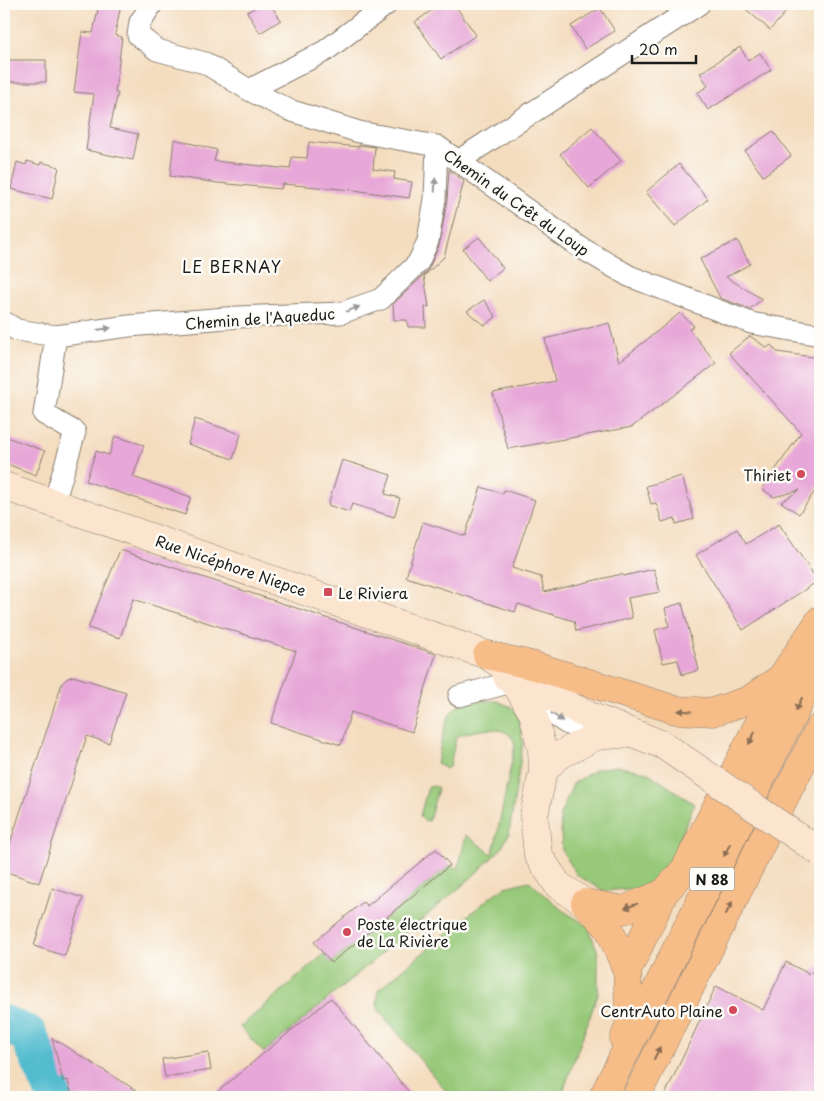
<svg xmlns="http://www.w3.org/2000/svg" width="824" height="1101" viewBox="0 0 824 1101" font-family="'Playpen Sans',sans-serif">
<style>
.green{fill:#97c979;stroke:#5a724a}
.lines{fill:none;stroke-linecap:round;stroke-linejoin:round}
.river{stroke:#53bccf;stroke-width:38}
.building{fill:#e7a7d8}
.street-casing{stroke:#887c6e;stroke-width:23}
.secondary-casing{stroke:#887c6e;stroke-width:29}
.highway-casing{stroke:#887c6e;stroke-width:29}
.street{stroke:#fff;stroke-width:21}
.secondary{stroke:#fce5cf;stroke-width:28}
.highway{stroke:#f7bd88;stroke-width:28}
.secondary-bridge-casing{stroke:#887c6e;stroke-width:29;stroke-linecap:butt}
.secondary-bridge{stroke:#fce5cf;stroke-width:28}
.oneway{fill:#999}
.oneway2{fill:#8a6c52}
.poi-dot{fill:#d1495b;stroke:#fdfcf7;stroke-width:2}
.labels{text-anchor:middle;dominant-baseline:central;stroke-width:5;stroke-linejoin:round;paint-order:stroke}
.shield{fill:#fdfcf7;stroke:#605f5e;stroke-width:1}
.shield-label{font-size:14px;font-weight:bold;fill:#1c1c1c}
.street-label{font-size:15px;fill:#1c1c1c;stroke:#fdfcf7}
.poi-label{font-size:15px;fill:#1c1c1c;stroke:#fdfcf7;text-anchor:end}
.neighbourhood-label{font-size:16px;letter-spacing:1px;fill:#1c1c1c;stroke:#fdfcf7}
</style>
<rect width="100%" height="100%" fill="#fdfcf7"/>
<filter id="ink" filterUnits="userSpaceOnUse"><feTurbulence type="fractalNoise" baseFrequency=".02" numOctaves="2"/><feDisplacementMap in="SourceGraphic" scale="10" xChannelSelector="R" yChannelSelector="G"/><feConvolveMatrix kernelMatrix="1 2 1 2 8 2 1 2 1" color-interpolation-filters="sRGB"/></filter>
<filter id="wash" filterUnits="userSpaceOnUse"><feTurbulence type="fractalNoise" baseFrequency=".0096" numOctaves="4" result="noise"/><feDisplacementMap in="SourceGraphic" scale="20" xChannelSelector="R" yChannelSelector="G"/><feGaussianBlur stdDeviation="1.12" result="paint"/><feColorMatrix in="noise" values="0 0 0 0 0 0 0 0 0 0 0 0 0 0 0 0 0 1.4 0 .05"/><feComposite in="paint" operator="in"/></filter>
<g filter="url(#wash)">
<rect width="100%" height="100%" fill="#f4ddbf"/>
<!-- green -->
<path class="green" d="M497 701 511 707 516 712 520 723 523 743 509 834 501 849 471 878 264 1053 240 1027 324 954 331 963 450 865 458 869 466 835 492 854 496 840 515 745C514 743 514 740 512 738 503 723 469 731 456 737L450 766 446 769 437 763C441 747 444 710 461 704 472 700 486 701 497 701Z
M617 766 647 772 694 804 672 859 653 882 637 888 604 891 577 875 562 850 560 815 573 784 596 769Z
M434 786 438 788 429 821 423 820 420 816 428 787Z
M529 881 562 910 588 926 598 953V994L561 1097H451L377 1008 378 990 493 895 505 887Z"/>
<g class="lines">
<!-- river -->
<path class="river" d="M4 1024 28 1034 56 1097"/>
</g>
<g id="blocks">
<!-- building -->
<path class="building" d="M99 4H121L115 35 122 37 115 93H118L110 128 138 134 133 160 86 150 94 94 74 92 82 32 93 33Z
M261 4H270L281 20 260 33 247 12Z
M441 4H454L476 35 441 59 415 22Z
M740 4H793L770 30Z
M600 8 615 31 585 49 571 26Z
M740 47 748 60 760 53 771 70 708 110 697 93 708 86 700 73Z
M4 60H46V82H4Z
M592 127 621 161 589 188 560 154Z
M773 131 791 156 763 176 745 151Z
M174 139 217 150 214 161 290 169 292 157 307 158 309 142 359 147V145L375 147 373 169 395 172 394 179 412 182 409 198 354 190 282 184 281 189 218 183 170 176Z
M27 161 40 165 41 162 59 167 52 199 11 189 17 162 26 165Z
M679 164 708 199 675 226 646 192Z
M449 170 464 181 444 257 424 276 429 307H425L426 327H408L407 320H394L393 304 427 272 439 246 447 201Z
M479 237 503 268 487 281 463 249Z
M737 240 750 264 726 277 762 299 750 309 720 298 700 259Z
M484 300 496 317 485 325 477 320 467 311Z
M680 313 694 326 689 329 716 363 632 427 508 449 493 393 555 381 545 339 609 323 619 362Z
M750 336 767 348 771 345 777 352 820 358V484L799 514 781 502 800 490 774 497 762 489 801 433 729 353Z
M195 419 241 434 233 459 188 444Z
M4 436 45 451 36 475 4 463Z
M115 436 144 445 133 477 191 497 185 515 86 481 96 451 109 455Z
M342 460 391 475 385 494 400 498 394 517 352 504 349 512 328 505Z
M682 476 694 519 676 524 675 518 662 522 656 503 651 504 646 486Z
M481 487 503 494 504 490 535 500 512 568 541 577 544 592 622 574 623 576 654 569 660 592 628 598 632 618 576 631 574 621 518 604 515 612 406 577 423 522 465 536Z
M779 524 818 581 743 630 696 555 737 529 746 544Z
M120 550 436 654 412 732 351 712 341 745 271 723 296 651 133 599 120 638 88 628Z
M682 603 699 670 682 675 678 660 663 663 655 630 669 626 665 608Z
M73 676 126 692 109 743 87 736 39 883 4 871V862L62 683 68 678Z
M436 849 450 865 331 963 314 942 363 902 367 906Z
M52 888 83 898 65 956 34 946Z
M786 962 809 974 820 966V1097H664L716 986 763 1010Z
M331 998 413 1097H211L264 1053Z
M52 1038 147 1097H72L68 1080 63 1081Z
M208 1052 211 1070 165 1077 162 1059Z"/>
</g>
</g>
<g filter="url(#ink)">
<use href="#blocks" fill-opacity="0" stroke="#887c6e" stroke-width="1"/>
<g class="lines">
<!-- street casing -->
<g class="street-casing">
<path id="street" d="M152 4 140 22 138 35 157 50 205 63 249 90 289 110 359 132 437 146 578 246 629 276 751 323 820 335
M249 90 325 51 387 4
M458 161 699 4
M4 322 17 330 56 336 129 326 238 317 341 313 381 299 418 263 428 241 435 199 437 146
M54 503 75 432 44 414 56 336
M523 694 566 723 596 736
M459 696 512 682"/>
</g>
<!-- secondary casing -->
<g class="secondary-casing">
<path id="secondary" d="M4 486 487 655 532 686 587 715 663 745
M507 676 517 686 533 713 542 749 543 772 534 816 538 855 558 885 585 903
M543 772 556 757 596 736 630 733"/>
</g>
<!-- highway casing -->
<g class="highway-casing">
<path id="highway" d="M487 655 535 666 676 710 713 712 749 700 781 678 820 620
M585 903 624 910 664 893 685 869 781 680
M585 903 609 928 627 971 630 1022 624 1040
M627 971 664 893
M603 1097 820 660
M636 1097 746 874 820 727"/>
</g>
<!-- street -->
<use href="#street" class="street"/>
<!-- secondary -->
<use href="#secondary" class="secondary"/>
<!-- highway -->
<use href="#highway" class="highway"/>
<!-- secondary-bridge casing -->
<g class="secondary-bridge-casing">
<path id="secondary-bridge" d="M663 745 820 852"/>
</g>
<!-- secondary-bridge -->
<use href="#secondary-bridge" class="secondary-bridge"/>
</g>
<!-- one-way arrows -->
<defs><path id="oneway-solid" d="M-6-.8H1V-3.2L6.5 0L1 3.2V.8H-6Z" transform="scale(1.25)"/></defs>
<g class="oneway">
<use href="#oneway-solid" transform="translate(435 185) rotate(-88)"/>
<use href="#oneway-solid" transform="translate(353 309) rotate(-20)"/>
<use href="#oneway-solid" transform="translate(104 329) rotate(-8)"/>
<use href="#oneway-solid" transform="translate(557 717) rotate(35)"/>
</g>
<g class="oneway2">
<use href="#oneway-solid" transform="translate(799 704) rotate(116)"/>
<use href="#oneway-solid" transform="translate(685 711) rotate(-177)"/>
<use href="#oneway-solid" transform="translate(752 738) rotate(117)"/>
<use href="#oneway-solid" transform="translate(727 850) rotate(116)"/>
<use href="#oneway-solid" transform="translate(631 906) rotate(159)"/>
<use href="#oneway-solid" transform="translate(729 908) rotate(-64)"/>
<use href="#oneway-solid" transform="translate(657 1053) rotate(-64)"/>
</g>
</g>
<!-- markers -->
<g class="poi-dot">
<circle cx="801" cy="474" r="5"/>
<rect x="323" y="587" width="10" height="10" rx="2.5"/>
<circle cx="347" cy="932" r="5"/>
<circle cx="733" cy="1010" r="5"/>
</g>
<g class="labels">
<!-- shield labels -->
<rect class="shield" x="689.5" y="867.5" width="45" height="23" rx="4"/>
<g class="shield-label">
<text x="712" y="879">N 88</text>
</g>
<!-- street labels -->
<g class="street-label">
<text transform="translate(517 202) rotate(35)">Chemin du Crêt du Loup</text>
<text transform="translate(260 318) rotate(-4)">Chemin de l'Aqueduc</text>
<text transform="translate(231 565) rotate(19)">Rue Nicéphore Niepce</text>
</g>
<!-- poi labels -->
<g class="poi-label">
<text x="791" y="474">Thiriet</text>
<text x="338" y="592" text-anchor="start">Le Riviera</text>
<text x="357" y="923" text-anchor="start">Poste électrique<tspan x="357" dy="17">de La Rivière</tspan></text>
<text x="723" y="1010">CentrAuto Plaine</text>
</g>
<!-- neighbourhood labels -->
<g class="neighbourhood-label">
<text x="232" y="266">LE BERNAY</text>
</g>
</g>
<!-- margin -->
<rect width="824" height="1101" fill="none" stroke="#fdfcf7" stroke-width="20"/>
<!-- scale -->
<path d="M632 55v8h64v-8" fill="none" stroke="#1c1c1c" stroke-width="2.5"/>
<text x="639" y="55" font-size="15" fill="#1c1c1c" stroke="#fdfcf7" stroke-width="4" paint-order="stroke">20 m</text>
</svg>
